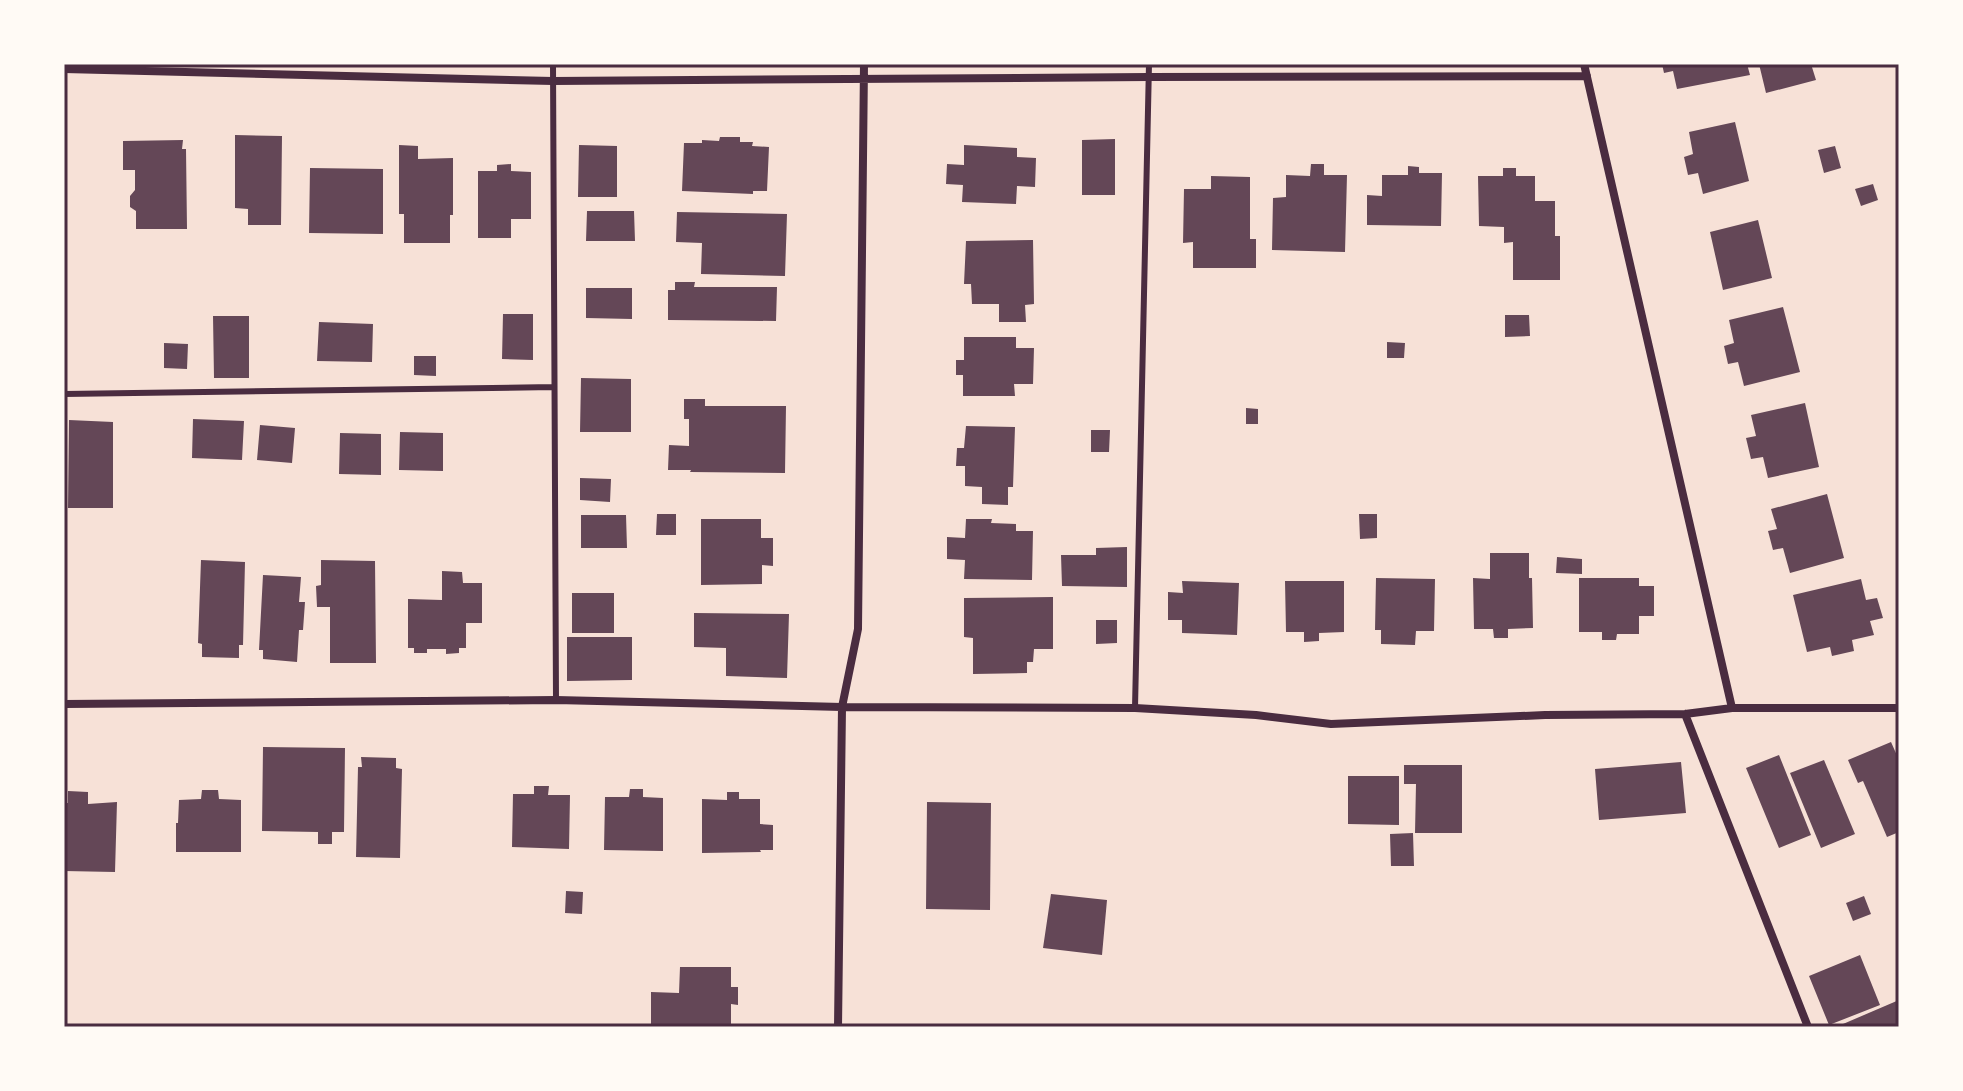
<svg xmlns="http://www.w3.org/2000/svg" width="1963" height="1091" viewBox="0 0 1963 1091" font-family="'Sofia Sans Condensed',sans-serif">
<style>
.building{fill:#644757}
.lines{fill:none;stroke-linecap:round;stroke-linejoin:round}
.service{stroke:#4a2c40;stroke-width:6}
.minor{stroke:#4a2c40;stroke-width:8}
.neatline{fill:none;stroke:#4a2c40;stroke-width:3}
</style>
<rect width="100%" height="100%" fill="#f7e1d7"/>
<!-- building -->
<path class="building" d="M1662 64H1747L1750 75 1677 89 1673 71 1664 73Z
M1759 64H1811L1816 80 1766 93Z
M1735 122 1749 181 1703 194 1698 173 1688 175 1684 157 1693 154 1689 132Z
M235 135 282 136 281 225H248V209L235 208Z
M720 137H740V142H753L752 146 769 147 767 191H753V194L682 191 684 143H702V140L719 141Z
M1115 139V195H1082V140Z
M183 140 182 149H186L187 229H136V211L130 207V196L135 190V170H123V141Z
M399 145 418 146V159L453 158V215H450V243H404V214H399Z
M579 145 617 146V197H578Z
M964 145 1017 148V157L1036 158 1035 187 1017 186 1016 204 962 202 963 185 946 184 947 164 964 165Z
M1835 146 1841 168 1824 173 1818 150Z
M511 164V171L531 172V219H511V238H478V171H497V165Z
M1311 164H1324V175H1347L1345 252 1272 250 1273 198 1286 197V175L1310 176Z
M1408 166 1419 167V173H1442L1441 226 1367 225V195L1382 196V175H1408Z
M310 168 383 169V234L309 233Z
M1503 168H1516V176H1535V201H1555V236H1560V280H1513V242L1504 243V227L1479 226 1478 176H1503Z
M1211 176 1250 177V239H1256V268H1193V242L1183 243 1184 189H1211Z
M1873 184 1878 200 1861 206 1855 189Z
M587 211H634L635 241H586Z
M677 212 787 214 785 276 701 274 702 243 676 242Z
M1758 220 1772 278 1723 290 1710 232Z
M1033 240 1034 304 1025 305 1026 322H999V304H972L971 284H964L966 241Z
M675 282H695L694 287H777L776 321 668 320V290H675Z
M586 288H632V319L586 318Z
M1783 307 1800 372 1744 386 1738 362 1728 364 1724 346 1734 343 1729 320Z
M503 314H533V360L502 359Z
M1505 315H1529L1530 336 1505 337Z
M213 316H249V378H214Z
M319 322 373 324 372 362 317 361Z
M964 337H1016V348H1034L1033 384H1014L1015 396H963V375H956V360H964Z
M1387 342 1405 343 1404 358H1387Z
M164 343 188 344 187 369 164 368Z
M414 356H436V376L414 375Z
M581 378 631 379V432H580Z
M684 399H705V406H786L785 473 690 472 691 470H668L669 445 689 446V419H684Z
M1805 403 1819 467 1768 478 1763 457 1751 459 1746 438 1756 436 1751 415Z
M1246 408 1258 409V424H1246Z
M193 419 244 421 242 460 192 458Z
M69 420 113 422V508H68Z
M260 425 295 428 292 463 257 460Z
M966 426 1015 427 1013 487H1008V505L982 504V487L965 486V466H956L957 448H964Z
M1091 430H1110L1109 452H1091Z
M400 432 443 433V471L399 470Z
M340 433 381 434V475L339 474Z
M580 478 611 479 610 502 580 500Z
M1827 494 1844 558 1790 573 1783 548 1773 550 1768 531 1777 529 1771 509Z
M657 514H676V535H656Z
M1359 514H1377V538L1360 539Z
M581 515H626L627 548H581Z
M701 519H761V538H773V566L762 565V584L701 585Z
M966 519H992L991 523 1016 524V531H1033L1032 580 964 579 965 560 947 559V537L965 538Z
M1127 547V587L1062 586 1061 555H1096V548Z
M1490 553H1529V578H1532L1533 628 1508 629V638H1494L1493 629H1474L1473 578 1490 579Z
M1557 557 1582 559V574L1556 573Z
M201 560 245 562 243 645H239V658L202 657V644L198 643Z
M321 560 375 561 376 663H330V607H317L316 586 321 585Z
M442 571 462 572 463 583H482V623H466V648H459V653L446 654V649H427V653H414V648H408V599L442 600Z
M263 575 301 577 299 602H305L303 630H299L297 662 263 659V650H259Z
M1376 578 1435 579 1434 631H1416L1415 645 1381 644V630H1375Z
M1579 578H1639V586H1654V616H1639V634H1617L1616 640H1602V632H1579Z
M1861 579 1866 600 1877 598 1883 618 1870 621 1874 635 1852 640 1854 651 1832 656 1830 647 1807 652 1793 595Z
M1182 581 1239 583 1237 635 1182 633V620H1168V592L1183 593Z
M1285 581H1344V632L1319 633V641L1304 642V632H1286Z
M572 593H614V633H572Z
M1053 597V649H1034L1033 662H1027V673L973 674V638L964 637V598Z
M694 613 789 614 787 678 726 676V648L694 647Z
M1096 620H1117V643L1096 644Z
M567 637H632V680L567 681Z
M1891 742 1899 760V832L1887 837 1863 781 1858 783 1848 760Z
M263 747 345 748 344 832H332V844H318V832L262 831Z
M1779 755 1811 835 1779 848 1746 768Z
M361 757 396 758V768L402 769 400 858 356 857 358 767H362Z
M1824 760 1855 834 1821 848 1790 773Z
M1681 762 1686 813 1599 820 1595 769Z
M1404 765H1462V833H1415L1416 784H1404Z
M1348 776H1399V825L1348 824Z
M534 786H549L548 795H570L569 849 512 847 513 794H534Z
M630 789H643V797L663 798V851L604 850 605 797H629Z
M202 790H218L219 799 241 800V852H176V823H178L179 800 201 799Z
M68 791 88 792V804L117 802 115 872 64 871V803H68Z
M727 792H739V799H760V824L773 825V850H760L761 852 702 853V799L727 800Z
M927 802 991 803 990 910 926 909Z
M1413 833 1414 866H1391L1390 834Z
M566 891 583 892 582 914 565 913Z
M1051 894 1107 900 1102 955 1043 948Z
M1864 896 1871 914 1853 921 1846 903Z
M1860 955 1880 1005 1829 1025 1809 976Z
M680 967H731V987H738V1005L731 1004V1026L651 1027V992L679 993Z
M1899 1000V1027H1836Z"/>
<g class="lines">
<!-- service -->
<path class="service" d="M553 64 556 700
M64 394 554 387
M1135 708 1149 64"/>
<!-- minor -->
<path class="minor" d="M1584 64 1732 708
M64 69 553 81 1149 77 1587 76
M64 704 556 700 842 707 1135 708 1256 715 1331 724 1545 715 1685 714 1732 708H1899
M1685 714 1808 1027
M838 1027 842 707 858 629 864 64"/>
</g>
<!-- border -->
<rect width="1963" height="1091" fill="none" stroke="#fffaf5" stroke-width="132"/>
<rect x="66" y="66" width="1831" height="959" class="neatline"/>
</svg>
